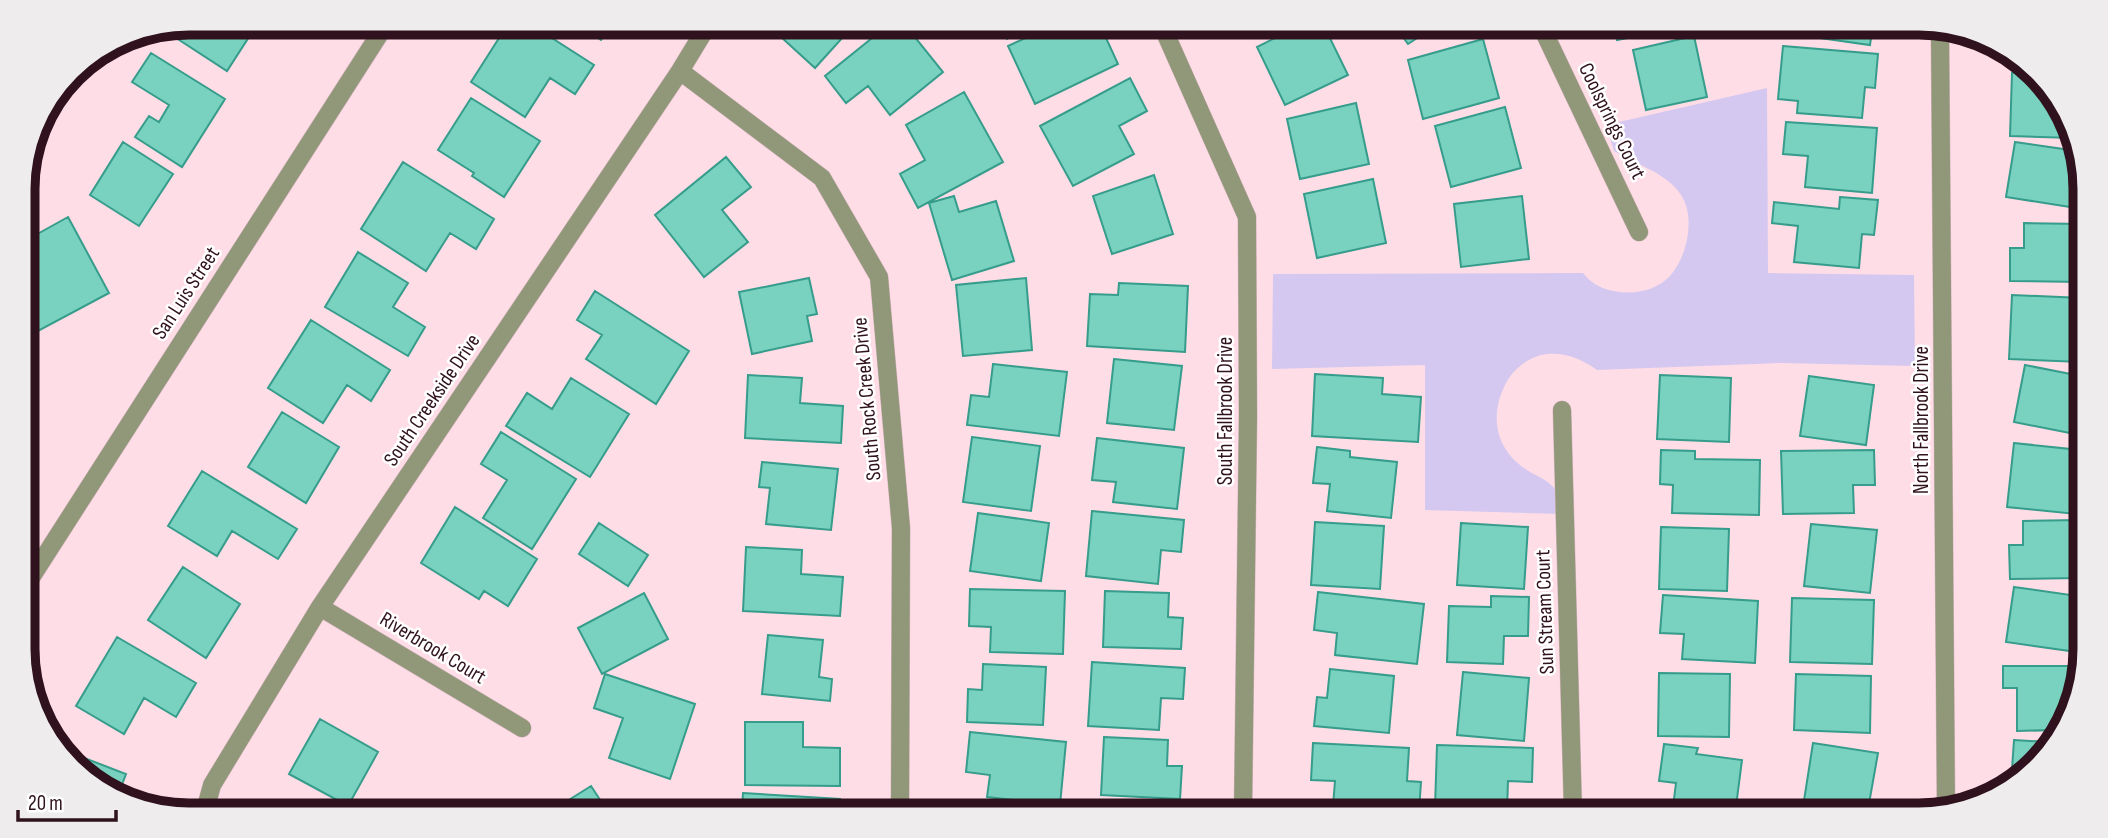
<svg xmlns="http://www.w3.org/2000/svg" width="2108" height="838" viewBox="0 0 2108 838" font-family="'Sofia Sans Condensed',sans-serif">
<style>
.green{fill:#d4c8f0}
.building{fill:#79d1bf;stroke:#369c8b;stroke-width:2}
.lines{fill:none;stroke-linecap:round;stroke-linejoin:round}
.minor-casing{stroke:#dab8c2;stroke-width:19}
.minor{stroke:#91987a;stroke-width:18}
.labels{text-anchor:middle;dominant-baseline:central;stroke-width:5;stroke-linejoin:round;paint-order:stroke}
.street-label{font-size:21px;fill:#2f121d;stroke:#fff}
.rim{fill:none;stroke:#2f121d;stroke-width:9}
</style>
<rect width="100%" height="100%" fill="#ffdde6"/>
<!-- green -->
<path class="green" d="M1767 88 1768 273 1914 275 1915 366 1781 363 1597 370C1582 359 1565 352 1547 354 1529 356 1512 370 1505 385 1489 417 1496 450 1527 470 1536 476 1547 479 1554 488 1559 494 1560 505 1562 514L1425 510V365L1272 369 1273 274 1583 273C1601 298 1649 299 1670 276 1687 257 1696 217 1681 195 1666 172 1636 165 1614 151L1606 125Z"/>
<!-- building -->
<path class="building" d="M189 23H258L227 71 170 34 175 25Z
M508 24H530L594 65 575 94 550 78 525 117 471 82Z
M577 25H611L601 40Z
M769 26H853L815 68Z
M887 26H906L943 72 890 115 868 86 846 103 825 76Z
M999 27H1026L1007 39Z
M1049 27H1101L1118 64 1035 104 1008 46Z
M1295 28H1325L1348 75 1285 105 1257 47Z
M1397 29H1431L1408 44Z
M1615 30H1668L1617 40Z
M1805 31H1872L1870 45 1805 36Z
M1694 36 1707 97 1646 110 1633 50Z
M1483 39 1499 98 1423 119 1408 60Z
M1783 46 1878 54 1875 88 1865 87 1862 118 1797 113 1798 101 1778 99Z
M151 53 225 99 182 167 135 137 149 116 159 122 169 105 132 82Z
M2012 73H2031L2051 87 2072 138 2010 136Z
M1130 78 1147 111 1119 126 1134 154 1073 186 1040 126Z
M964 92 1003 162 918 208 900 174 925 160 906 125Z
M471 98 540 141 504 197 472 176 474 173 438 150Z
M1356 103 1369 164 1300 179 1287 119Z
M1505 107 1521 168 1451 187 1435 126Z
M1786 122 1877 128 1872 193 1805 187 1808 156 1783 154Z
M123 142 173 174 139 226 90 195Z
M2015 142 2077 151 2084 167 2083 209 2006 197Z
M726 157 751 187 722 210 748 242 704 277 655 215Z
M403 162 494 219 476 249 450 233 426 271 361 229Z
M1154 175 1173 234 1112 254 1093 196Z
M1373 179 1386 243 1317 258 1304 194Z
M954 196 959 212 996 201 1014 261 952 280 929 203Z
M1522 196 1529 259 1461 267 1454 204Z
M1840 197 1878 200 1874 235 1862 234 1859 268 1794 262 1798 226 1772 223 1774 202 1839 209Z
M68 217 109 293 38 331 24 306 23 242Z
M2024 223 2083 224 2082 282 2010 281V248H2024Z
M358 252 408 283 393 307 425 327 408 356 325 307Z
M809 278 817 314 807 316 812 341 752 354 739 292Z
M1026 278 1032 350 963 356 956 285Z
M1119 283 1188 286 1185 352 1087 346 1090 294 1118 295Z
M595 291 689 351 656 404 586 359 602 335 577 320Z
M2012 295 2082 298 2081 362 2009 359Z
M311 320 390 370 371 401 347 385 323 423 268 388Z
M1114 359 1182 366 1174 430 1107 423Z
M993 364 1067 372 1059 436 967 425 971 395 989 397Z
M2025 365 2081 376 2080 435 2014 422Z
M1315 374 1383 378 1382 394 1421 397 1418 442 1312 436Z
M748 375 802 378 800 403 843 406 841 443 745 438Z
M1660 375 1731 378 1729 442 1657 439Z
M1809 376 1874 385 1866 445 1800 436Z
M571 378 629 414 590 477 506 426 527 393 552 409Z
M282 412 339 447 306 503 248 467Z
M501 432 576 479 532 549 483 518 507 480 481 464Z
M972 437 1040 446 1031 511 963 502Z
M1097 438 1184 448 1177 509 1113 502 1116 482 1092 480Z
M2014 443 2080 450 2076 514 2007 507Z
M1317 447 1350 451V457L1397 462 1391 518 1327 511 1330 484 1313 483Z
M1661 450 1695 451V459L1760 460 1759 515 1672 513 1673 485 1660 484Z
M1874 450 1875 485H1853L1854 513 1783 514 1781 451Z
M762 462 838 469 831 530 766 524 770 488 759 487Z
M202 471 297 529 278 559 232 531 217 556 168 526Z
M455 507 537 559 508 606 484 591 479 599 421 563Z
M1092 511 1184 520 1181 552 1161 550 1158 584 1086 576Z
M978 513 1049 523 1041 581 970 571Z
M2079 520 2078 578 2010 579 2009 545H2023V521Z
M1315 522 1384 526 1380 589 1311 585Z
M599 523 648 555 628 586 579 554Z
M1461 523 1528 527 1524 589 1457 585Z
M1811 524 1877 530 1870 593 1804 586Z
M1661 527 1729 529 1727 591 1659 589Z
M746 547 802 550 801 574 843 577 840 616 743 611Z
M183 567 240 604 206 658 148 620Z
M2014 587 2078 596 2077 652 2006 642Z
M970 589 1065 591 1063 654 990 652 991 627 969 626Z
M1105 591 1169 593 1168 617 1183 618 1181 649 1103 647Z
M1318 592 1424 604 1417 664 1335 655 1337 633 1314 630Z
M644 593 668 639 602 674 578 628Z
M1663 595 1758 601 1755 663 1682 659 1684 634 1660 633Z
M1491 596 1529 597 1528 636H1504L1503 664 1447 662 1449 606 1491 607Z
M1792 598 1874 600 1872 664 1790 662Z
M768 635 823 640 819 677 832 679 830 701 762 694Z
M117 637 196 683 176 717 144 698 124 734 76 706Z
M1092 662 1185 668 1183 699 1161 698 1159 730 1088 726Z
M983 664 1046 667 1043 725 967 722 968 689 982 690Z
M2003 666H2077L2076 703 2057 730 2017 731V688H2003Z
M1330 669 1394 676 1389 733 1314 726 1317 697 1327 698Z
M1463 672 1529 678 1524 741 1457 735Z
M1659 673 1730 674 1729 737 1658 736Z
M605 674 695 704 670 779 609 758 623 718 594 708Z
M1796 674 1871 676 1870 733 1794 730Z
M320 719 378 752 348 806 289 774Z
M745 722H803V747L840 748V786L745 785Z
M970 732 1066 742 1060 805 987 797 990 775 966 772Z
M1104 737 1168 740 1167 766H1182L1180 799 1101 795Z
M2014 740 2049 742 2020 781 2011 784Z
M1313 743 1409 748 1407 781 1421 782 1419 811 1333 806 1335 781 1311 780Z
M1813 743 1878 753 1867 815 1803 807Z
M1664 744 1698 748 1696 754 1742 760 1735 814 1673 807 1676 783 1659 781Z
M1437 745 1533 748 1532 782 1508 781 1507 810 1435 808Z
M66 751 126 774 118 795 64 758Z
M591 786 606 809 556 808Z
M743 793 840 799 839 810 742 809Z"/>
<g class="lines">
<!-- minor casing -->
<g class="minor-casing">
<path id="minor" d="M1163 28 1247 217 1248 416 1243 812
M1543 30 1639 232
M1940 32 1946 809
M680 71 822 178 879 277 901 528 900 810
M1562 410 1573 813
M25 587 386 24
M320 607 522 728
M206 807 212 785 320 607 680 71 708 25"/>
</g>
<!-- minor -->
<use href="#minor" class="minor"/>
</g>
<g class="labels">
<!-- street labels -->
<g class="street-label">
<text transform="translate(1612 121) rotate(64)">Coolsprings Court</text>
<text transform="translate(186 293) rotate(-57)">San Luis Street</text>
<text transform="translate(867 399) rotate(-95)">South Rock Creek Drive</text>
<text transform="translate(432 400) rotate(-56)">South Creekside Drive</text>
<text transform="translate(1225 411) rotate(-90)">South Fallbrook Drive</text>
<text transform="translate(1921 420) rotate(-90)">North Fallbrook Drive</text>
<text transform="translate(1545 612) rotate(-92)">Sun Stream Court</text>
<text transform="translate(433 648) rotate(31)">Riverbrook Court</text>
</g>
</g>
<!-- crop -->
<path d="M0 0H2108V838H0ZM189 35H1919A154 154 0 0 1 2073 189V649A154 154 0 0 1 1919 803H189A154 154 0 0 1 35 649V189A154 154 0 0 1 189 35Z" fill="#eeeced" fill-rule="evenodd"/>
<path class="rim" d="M189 35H1919A154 154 0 0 1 2073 189V649A154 154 0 0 1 1919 803H189A154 154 0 0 1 35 649V189A154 154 0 0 1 189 35Z"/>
<!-- scale -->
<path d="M18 810v10h98v-10" fill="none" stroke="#2f121d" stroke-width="3.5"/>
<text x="28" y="810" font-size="21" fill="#2f121d" stroke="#ffffff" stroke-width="5" paint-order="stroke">20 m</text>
</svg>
